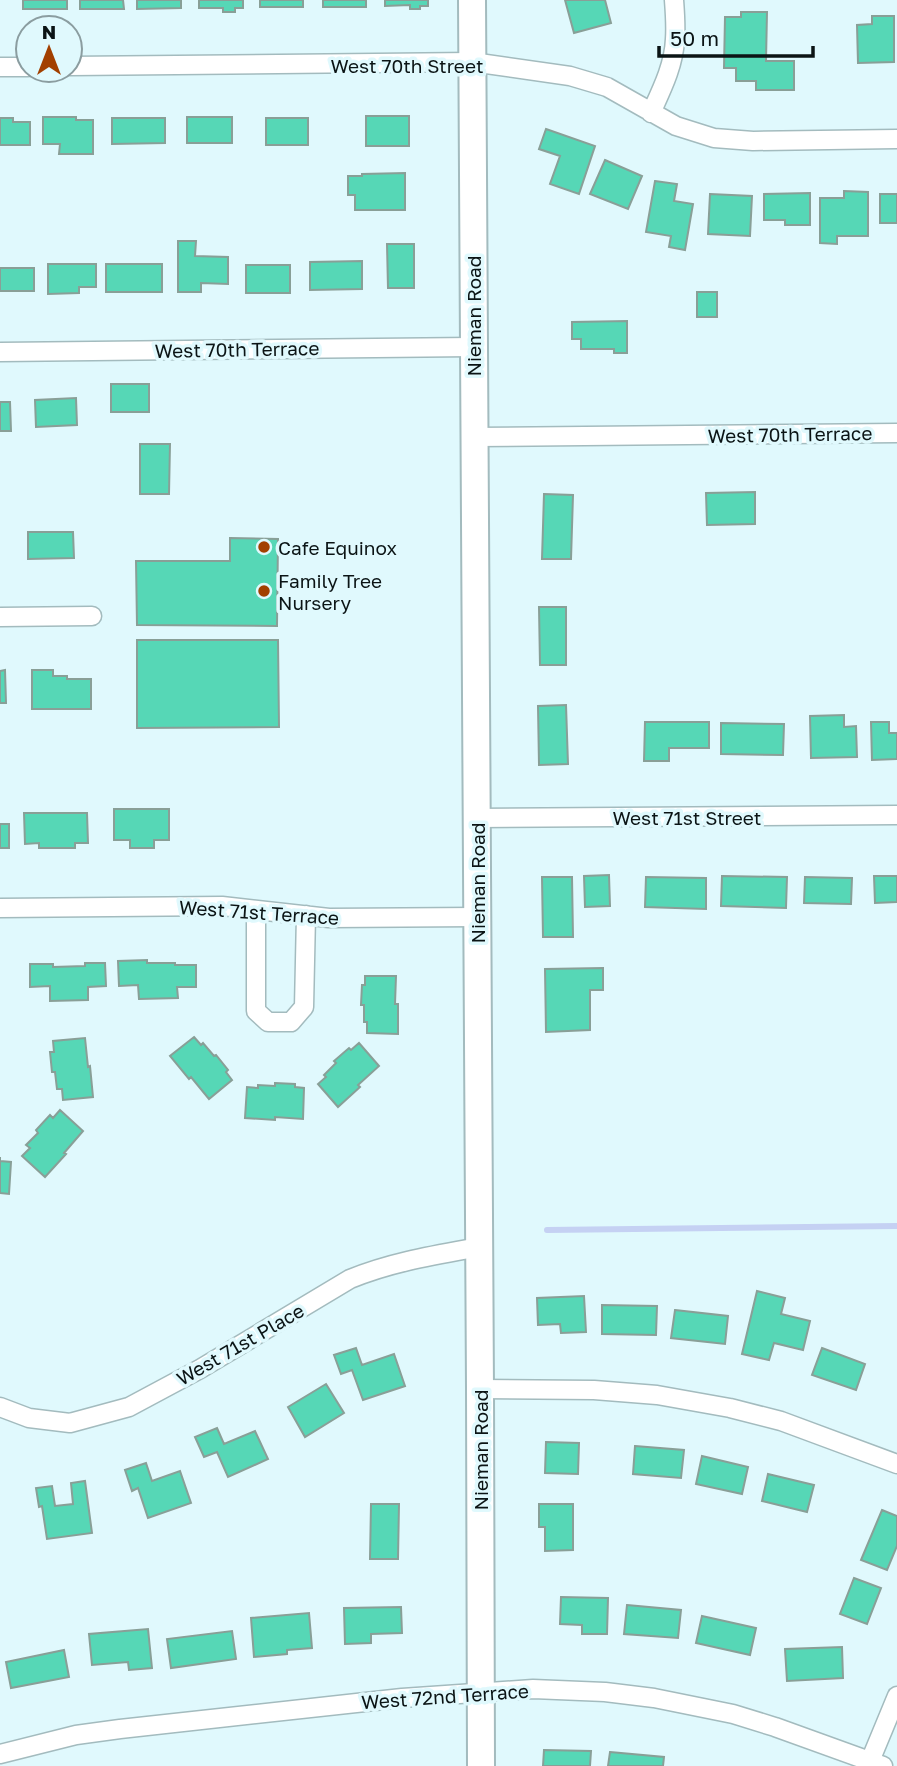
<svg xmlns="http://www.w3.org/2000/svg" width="897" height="1766" viewBox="0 0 897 1766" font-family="'Golos Text',sans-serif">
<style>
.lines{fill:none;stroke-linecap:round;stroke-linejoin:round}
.stream{stroke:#c5d1f3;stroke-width:6}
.building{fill:#56d7b6;stroke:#899f97;stroke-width:2}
.minor-casing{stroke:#a3bbbe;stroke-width:21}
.secondary-casing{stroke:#a3bbbe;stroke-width:30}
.minor{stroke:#fff;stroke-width:18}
.secondary{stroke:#fff;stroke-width:26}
.poi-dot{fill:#a24000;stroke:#e0f9fd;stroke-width:2.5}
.labels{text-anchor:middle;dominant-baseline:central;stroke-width:7;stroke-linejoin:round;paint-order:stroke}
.street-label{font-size:19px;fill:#0b1415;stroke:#e0f9fd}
.poi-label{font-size:19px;fill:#0b1415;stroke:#e0f9fd;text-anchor:start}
</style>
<rect width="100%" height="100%" fill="#e0f9fd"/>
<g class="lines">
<!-- stream -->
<path class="stream" d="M547 1230 897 1226"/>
</g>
<!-- building -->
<path class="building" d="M23 0H67V9H23Z
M80 0H123L124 9H80Z
M137 0H181V8L137 9Z
M199 0H243V8H235V12H223V8H199Z
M260 0H303V7H260Z
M323 0H366V7H323Z
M385 0H428V6H420V9H410V5L385 6Z
M565 0H605L611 23 574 33Z
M741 12H767L766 61H794V90H756V81H736V68H724L725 17H741Z
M872 16H894V62L858 63 857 25 872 24Z
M366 116H409V146H366Z
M43 117H76V120H93V154H59L60 144H43Z
M187 117H232V143H187Z
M0 118H13V122H30V145H0Z
M112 118H165V143L112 144Z
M266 118H308V145H266Z
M546 129 595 146 579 194 550 184 560 156 539 149Z
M605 160 642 176 628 209 590 194Z
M405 173V210H355V195H348V176H362V174Z
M655 181 677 184 674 201 693 204 685 250 669 247 671 236 646 232Z
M844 191 868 192V236H837V244L820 243V198H844Z
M810 193V225H785V220H764V194Z
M710 194 752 196 750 236 708 234Z
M880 194H897V223H880Z
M178 241H196L195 256 228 257V284L201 283V292H178Z
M387 244H414V288H388Z
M362 261V289L310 290V262Z
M48 264H96V287H79V293L48 294Z
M106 264H162V292H106Z
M246 265H290V293H246Z
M0 268H34V291H0Z
M697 292H717V317H697Z
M627 321V353H614V349H581V339H572V322Z
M111 384H149V412H111Z
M76 398 77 425 36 427 35 400Z
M0 402H10L11 431H0Z
M140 444H170L169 494H140Z
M755 492V524L707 525 706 493Z
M544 494 573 495 571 559H542Z
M28 532H73L74 558 28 559Z
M230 538 278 539 277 626 137 625 136 561H230Z
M539 607H566V665H540Z
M137 640H278L279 727 137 728Z
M5 670 6 703H0V671Z
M32 670H53V676H67V679H91V709H32Z
M566 705 568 764 539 765 538 706Z
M844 715V727L856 726 857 757 811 758 810 716Z
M645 722H709V748H669V761H644Z
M871 722H889V733H897V759L872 760Z
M721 723 784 724 783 755 721 754Z
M114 809H169V840H154V848H130V840H114Z
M24 813H87L88 843H75V848H39V843L25 844Z
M0 824H9V848H0Z
M609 875 610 906 585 907 584 876Z
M722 876 787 877 786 908 721 906Z
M874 876H897V902L875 903Z
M542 877H572L573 937H543Z
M646 877 706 878V909L645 907Z
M805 877 852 878 851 904 804 903Z
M147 960V963H175V965H196V987H177L178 998 139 999 138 985 119 986 118 961Z
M85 963H105L106 986 88 987V1000L50 1001V986L30 987V964H53V967L85 966Z
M603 968V990H590V1030L546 1032 545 969Z
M365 976H396L395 1004H398V1034L367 1033V1022H364V1005H361L362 985H365Z
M194 1037 201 1045 203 1043 214 1056 216 1055 228 1070 226 1072 232 1080 209 1099 191 1077 189 1079 170 1056Z
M85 1038 88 1067 90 1066 93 1097 63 1100 62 1089H57L55 1072H52L50 1052H54L53 1041Z
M359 1043 379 1066 358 1085 360 1087 338 1107 318 1084 326 1077 324 1075 336 1063 334 1061 349 1048 351 1050Z
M275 1083 295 1084V1087L304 1088 303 1119 275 1117V1120L245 1118 247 1087 258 1088V1085L275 1086Z
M60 1110 83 1131 64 1153 66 1154 45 1177 22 1156 30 1148 26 1145 38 1133 36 1130 50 1115 53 1118Z
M0 1157V1161L11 1162 9 1194 0 1193Z
M757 1291 785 1298 781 1314 810 1321 803 1350 774 1343 769 1360 742 1354Z
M584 1296 586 1332 561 1333 560 1324 538 1325 537 1298Z
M602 1305 657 1306 656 1335 602 1334Z
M675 1310 728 1316 725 1344 671 1338Z
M356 1348 362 1365 394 1354 405 1386 363 1400 352 1370 341 1374 334 1355Z
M822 1348 865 1364 856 1390 812 1375Z
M326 1384 344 1413 305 1437 288 1407Z
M217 1428 224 1444 255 1431 268 1459 228 1477 217 1452 204 1457 195 1437Z
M546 1442 579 1443 578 1474 545 1473Z
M635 1446 684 1450 681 1478 633 1474Z
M702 1456 748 1467 742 1494 696 1484Z
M146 1463 152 1481 180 1471 191 1503 148 1518 138 1488 132 1491 125 1470Z
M768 1474 814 1485 807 1512 762 1501Z
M85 1481 92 1533 47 1539 42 1506 39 1507 36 1488 52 1486 55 1506 73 1504 71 1483Z
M371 1504H399L398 1559H370Z
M539 1504H573V1550L545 1551V1527H539Z
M882 1510 897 1516V1546L887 1570 861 1560Z
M854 1578 881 1588 867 1624 840 1614Z
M561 1597 608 1598 607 1634H582V1625L560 1624Z
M627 1605 681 1610 678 1638 624 1634Z
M401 1607 402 1633 371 1634V1643L345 1644 344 1608Z
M309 1613 312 1648 287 1650V1654L254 1657 251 1618Z
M702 1616 756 1628 750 1655 696 1643Z
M148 1629 152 1668 129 1670 128 1662 92 1665 89 1634Z
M232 1631 236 1659 171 1668 167 1639Z
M842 1647 843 1678 787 1681 785 1649Z
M64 1650 69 1677 11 1688 6 1662Z
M544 1750 591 1751 590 1766H543Z
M610 1752 664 1757 663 1766H608Z"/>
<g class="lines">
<!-- minor casing -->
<g class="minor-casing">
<path id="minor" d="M70 66 472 62 570 76 607 87 676 126 714 138 753 141 897 139
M0 67H28
M651 113C662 89 674 65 675 39 676 26 675 13 674 0
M0 352 473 347
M473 437 897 433
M0 617 92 616
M476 818 897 815
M0 908 222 906 329 918 477 917
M256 910V1011L268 1022H291L304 1007 306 915
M480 1389 594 1390 657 1395 730 1408 781 1421 897 1464
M0 1407 29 1418 70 1423 129 1407 200 1369 350 1279C391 1262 435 1255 479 1247
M0 1754 76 1735 120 1729 402 1698 533 1689 605 1692 654 1698 733 1714 775 1727 883 1766
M868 1766 897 1696"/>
</g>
<!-- secondary casing -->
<g class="secondary-casing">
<path id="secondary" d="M472 0 480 1389 481 1766"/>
</g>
<!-- minor -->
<use href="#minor" class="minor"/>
<!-- secondary -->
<use href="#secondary" class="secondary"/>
</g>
<!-- markers -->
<g class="poi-dot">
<circle cx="264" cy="547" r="7"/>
<circle cx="264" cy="591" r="7"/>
</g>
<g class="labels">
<!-- street labels -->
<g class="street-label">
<text x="407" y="65">West 70th Street</text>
<text transform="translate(473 316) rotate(-90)">Nieman Road</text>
<text transform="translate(237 349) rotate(-1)">West 70th Terrace</text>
<text transform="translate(790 434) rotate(-1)">West 70th Terrace</text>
<text x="687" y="817">West 71st Street</text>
<text transform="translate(477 883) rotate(-90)">Nieman Road</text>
<text transform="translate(259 912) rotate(4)">West 71st Terrace</text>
<text transform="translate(240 1344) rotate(-30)">West 71st Place</text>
<text transform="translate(480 1450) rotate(-90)">Nieman Road</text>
<text transform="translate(445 1696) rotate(-4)">West 72nd Terrace</text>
</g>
<!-- poi labels -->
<g class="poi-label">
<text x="278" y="547">Cafe Equinox</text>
<text x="278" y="580">Family Tree<tspan x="278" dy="22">Nursery</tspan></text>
</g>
</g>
<!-- north arrow -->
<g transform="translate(49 49)"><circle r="33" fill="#e0f9fd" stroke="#8b9da0" stroke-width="2"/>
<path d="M0-5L12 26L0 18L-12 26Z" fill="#a24000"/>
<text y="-10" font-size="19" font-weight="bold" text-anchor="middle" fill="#0b1415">N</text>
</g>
<!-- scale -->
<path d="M659 46v10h154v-10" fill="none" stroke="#0b1415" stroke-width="3.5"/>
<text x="670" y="46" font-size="21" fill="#0b1415" stroke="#e0f9fd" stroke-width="5" paint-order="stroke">50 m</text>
</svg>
